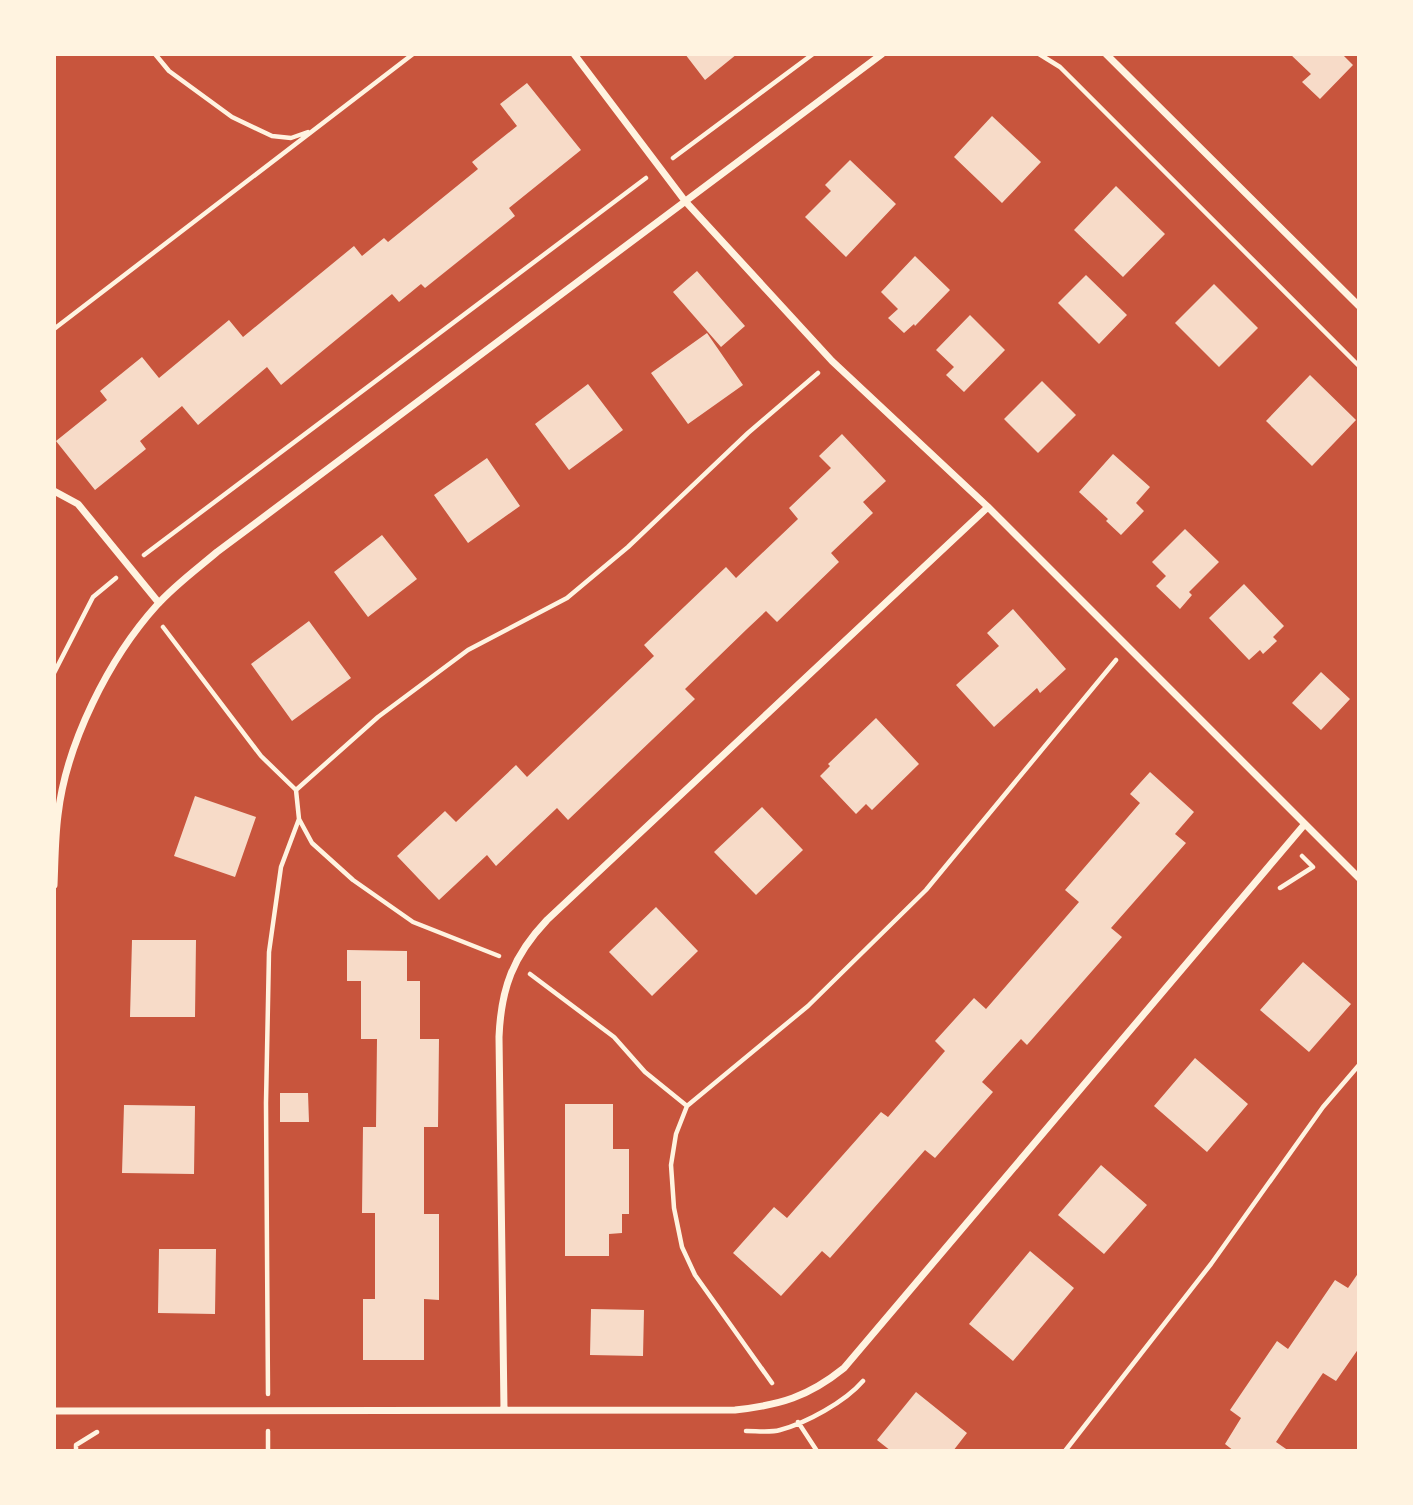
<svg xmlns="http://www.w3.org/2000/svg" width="1413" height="1505" viewBox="0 0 1413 1505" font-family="'Source Sans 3',sans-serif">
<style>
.building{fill:#f7dbc8}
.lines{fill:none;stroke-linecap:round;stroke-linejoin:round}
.path{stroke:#fff3e0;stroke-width:4.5}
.minor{stroke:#fff3e0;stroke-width:7}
</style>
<rect width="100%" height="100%" fill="#c8553d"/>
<!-- building -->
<path class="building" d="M685 54H737L705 80Z
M1290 54H1344L1343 55 1353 65 1320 99 1302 82 1311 74Z
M527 83 581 150 509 208 515 216 425 288 421 284 399 302 392 294 281 385 267 367 198 425 182 406 140 441 146 449 95 490 56 441 107 400 100 391 142 357 159 378 229 320 243 337 354 246 362 256 384 238 388 242 478 169 472 162 517 126 500 104Z
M992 116 1041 162 1002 203 954 157Z
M850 160 896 204 846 257 805 217 831 191 825 185Z
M1116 186 1165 234 1123 277 1074 230Z
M915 256 950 290 915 326 914 324 904 333 888 318 898 309 881 292Z
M697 271 745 326 721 347 673 292Z
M1086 275 1127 315 1099 344 1058 303Z
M1214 284 1258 328 1219 367 1175 323Z
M970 315 1005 350 964 392 946 375 954 367 936 350Z
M707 333 743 385 688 424 651 373Z
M1310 375 1356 420 1312 466 1266 421Z
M1042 381 1076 415 1038 453 1004 419Z
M588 384 623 430 569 470 535 424Z
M842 434 886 481 863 502 873 513 831 553 839 562 777 622 766 611 747 629 685 689 695 699 568 820 557 808 496 866 487 855 439 900 397 856 445 811 456 822 516 765 527 777 654 656 644 645 726 567 736 578 798 519 789 508 831 468 819 456Z
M1113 454 1150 487 1136 503 1144 511 1121 535 1106 521 1108 519 1079 492Z
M487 458 520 506 468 543 434 495Z
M1185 529 1219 562 1189 592 1192 595 1180 609 1156 586 1166 576 1152 562Z
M382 535 417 579 368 617 334 572Z
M1244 584 1284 626 1273 637 1277 641 1263 654 1260 650 1249 660 1209 618Z
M1013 609 1066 669 1040 693 1037 688 994 727 956 685 999 646 987 633Z
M309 621 351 678 292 721 251 664Z
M1321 672 1350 699 1321 730 1292 703Z
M876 718 919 764 872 810 866 804 856 814 820 776 830 766 828 764Z
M1150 772 1194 812 1175 834 1186 843 1111 928 1122 937 1027 1045 1021 1039 982 1082 993 1092 935 1158 925 1150 830 1258 822 1251 781 1296 733 1253 774 1207 787 1218 881 1112 888 1117 945 1051 935 1041 974 998 986 1009 1079 902 1065 890 1140 803 1130 794Z
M195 796 256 817 235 877 174 856Z
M762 807 803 850 756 895 714 852Z
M656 907 698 951 652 996 609 952Z
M132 940H196L195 1017H130Z
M347 950 407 951V981H420V1039H439L438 1127H424V1214H439V1300L424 1299V1360H363V1299H375V1213H362L363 1127H376L377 1039H361V981H347Z
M1303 962 1351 1004 1309 1052 1260 1010Z
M1195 1058 1248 1104 1207 1152 1154 1106Z
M280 1093H308L309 1122H280Z
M565 1104H613V1149H629V1214H622V1233L609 1234V1256H565Z
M124 1105 195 1106 194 1174 122 1173Z
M1101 1165 1147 1205 1104 1254 1058 1215Z
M159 1249H216L215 1314 158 1313Z
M1030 1251 1074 1288 1013 1361 969 1324Z
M1359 1272V1348L1336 1381 1323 1373 1290 1421 1276 1442 1289 1451H1234L1225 1444 1241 1418 1230 1410 1277 1341 1288 1349 1335 1280 1348 1288Z
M591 1309 644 1310 643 1356 590 1355Z
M916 1392 967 1433 953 1451H891L877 1440Z"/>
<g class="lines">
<!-- path -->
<path class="path" d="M155 54 169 71 232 117 272 136 291 138 308 132
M1039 54 1060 67 1359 366
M673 158 813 54
M54 329 413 54
M144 555 646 178
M163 627 261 756 296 790 299 819 312 843 353 880 413 922 499 956
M54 673 93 597 116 578
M296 790 378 717 468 650 567 598 628 547 748 433 818 373
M1280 888 1313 867 1302 856
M530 974 614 1037 645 1072 687 1106
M772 1383 695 1275 682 1247 674 1208 671 1165 676 1134 687 1106 808 1006 926 890 1116 660
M268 1394 266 1103 269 952 281 867 299 819
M798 1422 817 1451
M746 1431C757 1431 770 1433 780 1430 806 1423 845 1402 863 1381
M76 1451V1445L97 1432
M268 1451V1431
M1065 1451 1211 1264 1323 1107 1359 1065"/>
<!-- minor -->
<path class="minor" d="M574 54 685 201 832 361 988 507 1359 878
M1106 54 1359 306
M54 491 78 504 159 603
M54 885C55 862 55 838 58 815 66 744 109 658 157 605 175 585 197 569 217 552L882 54
M504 1409 499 1037C501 988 513 956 547 920L988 507
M54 1411 735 1410C780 1405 808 1397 844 1368L1304 825"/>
</g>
<!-- border -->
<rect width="1413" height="1505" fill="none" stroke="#fff3e0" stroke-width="112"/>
</svg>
